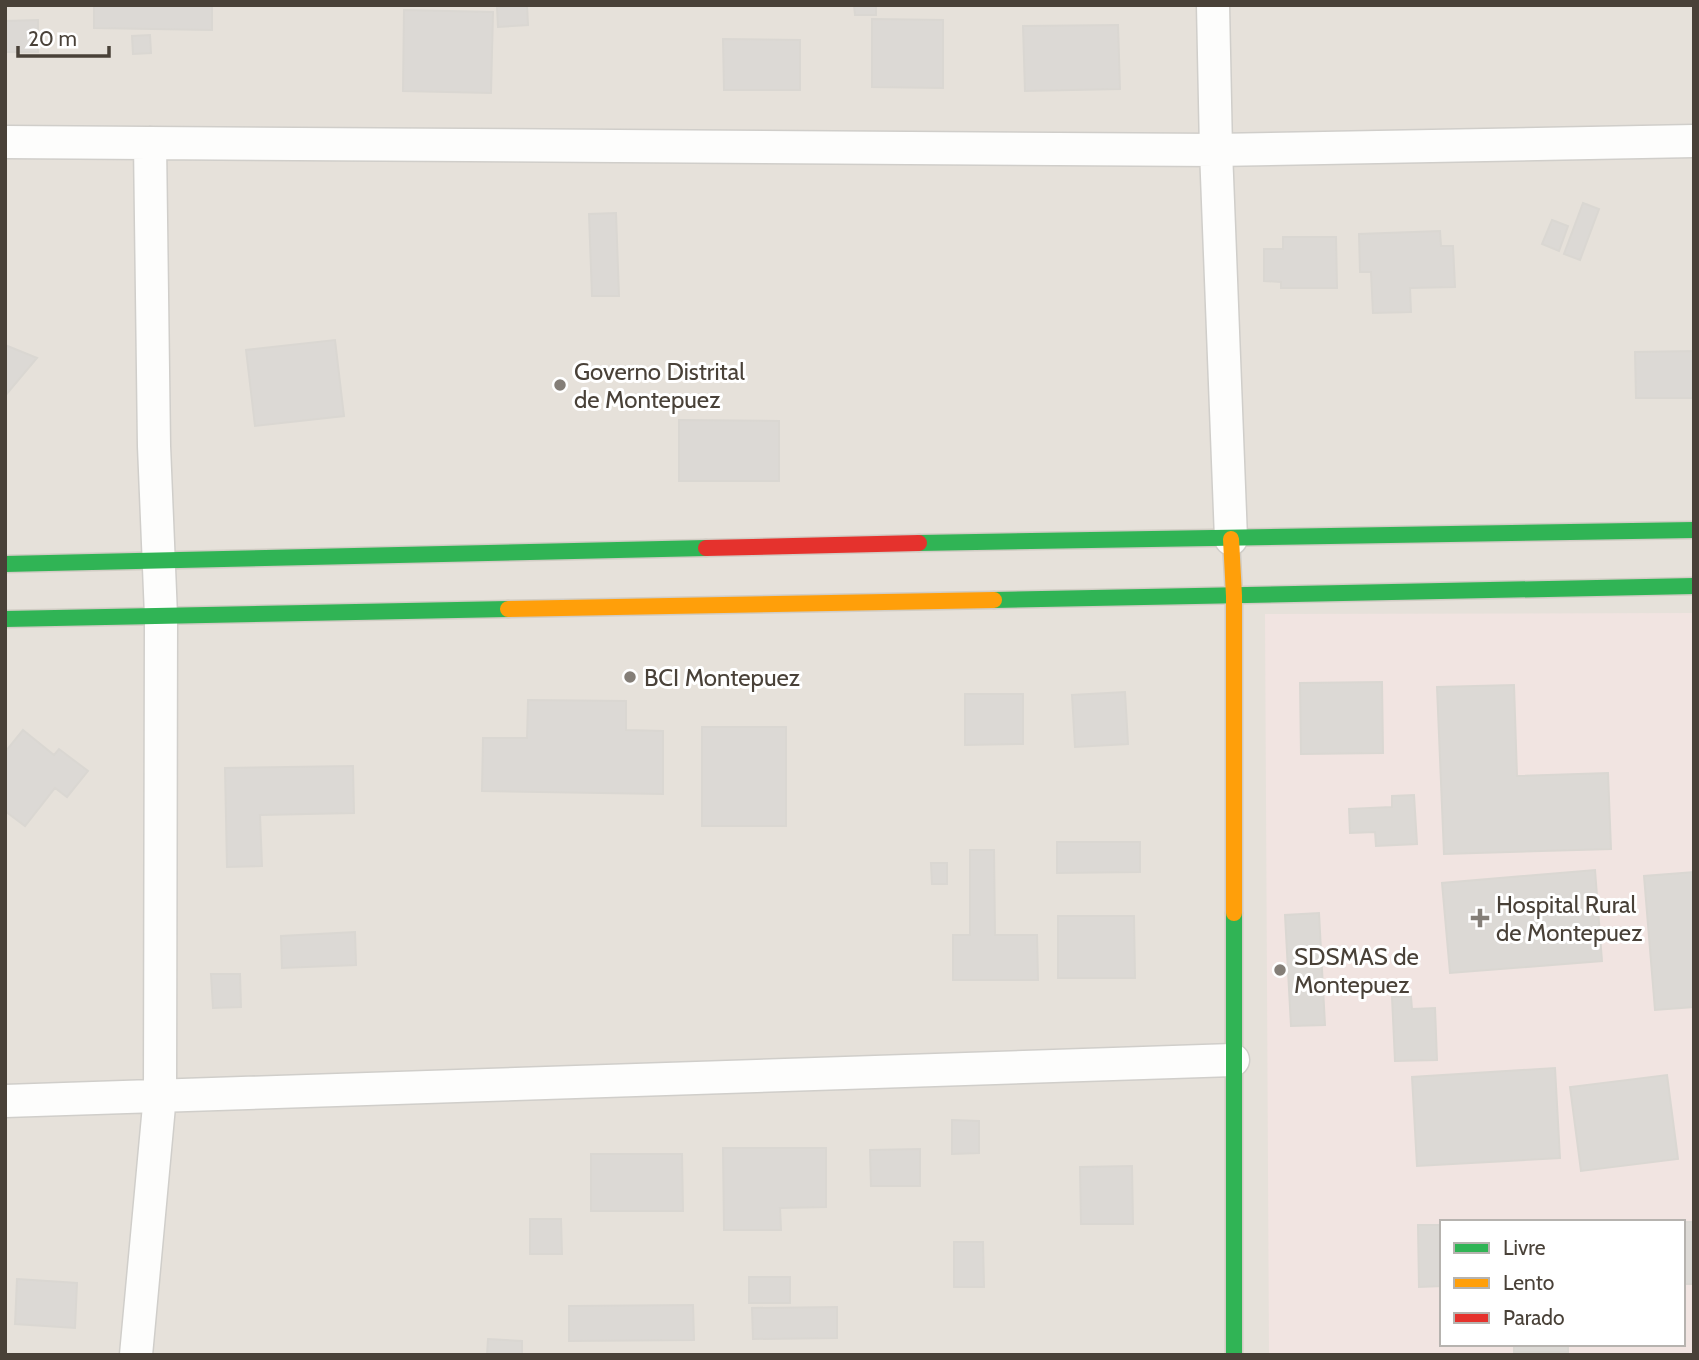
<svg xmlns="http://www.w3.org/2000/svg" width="1699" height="1360" viewBox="0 0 1699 1360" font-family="Cabin,sans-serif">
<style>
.residential{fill:#e6e1da;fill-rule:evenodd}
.medical{fill:#f1e4e1;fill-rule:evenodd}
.building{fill:#dcd9d5;stroke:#dad7d2;stroke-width:2}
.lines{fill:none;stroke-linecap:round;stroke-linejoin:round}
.street-casing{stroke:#d0ceca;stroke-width:35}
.fast-casing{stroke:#d1ccc4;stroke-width:19}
.slow-casing{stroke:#d1ccc4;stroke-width:19}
.jam-casing{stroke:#d1ccc4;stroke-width:19}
.street{stroke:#fdfdfc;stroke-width:32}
.fast{stroke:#30b455;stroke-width:16}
.slow{stroke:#ff9f0a;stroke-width:16}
.jam{stroke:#e5322d;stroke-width:16}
.poi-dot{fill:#847e77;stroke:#fff;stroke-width:2.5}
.labels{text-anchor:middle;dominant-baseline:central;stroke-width:6;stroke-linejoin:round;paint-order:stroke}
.poi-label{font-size:24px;fill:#494138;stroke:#fff;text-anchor:start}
</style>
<rect width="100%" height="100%" fill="#f2f0ed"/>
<!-- residential -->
<path class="residential" d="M5 5H1694V1355H5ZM1442 1222H1683V1344H1442Z"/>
<!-- medical -->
<path class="medical" d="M1694 613V1355H1269L1265 614ZM1442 1222H1683V1344H1442Z"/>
<!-- building -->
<path class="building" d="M94 5H212V30L94 28Z
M527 5 528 25 498 27 497 7Z
M854 5H876V15H855Z
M404 10 493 12 491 93 403 91Z
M872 19 943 20V88L872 87Z
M38 20V52H5V21Z
M1118 25 1120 89 1025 91 1023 26Z
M150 35 151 53 133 54 132 36Z
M723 39 800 40V90H724Z
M1583 203 1599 209 1580 260 1564 254Z
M616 213 619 296H592L589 214Z
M1552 220 1568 226 1559 251 1542 244Z
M1440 231 1441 246H1453L1455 287 1410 288 1411 312 1373 313 1371 272H1360L1359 234Z
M1283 237H1336L1337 288H1281V282L1264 281V249H1283Z
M335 340 344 416 255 426 246 350Z
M5 345 37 358 5 396Z
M1694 351V398H1636L1635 352Z
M679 420 779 421V481H679Z
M1382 682 1383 753 1301 754 1300 683Z
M1514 685 1517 776 1608 773 1611 849 1444 854 1437 687Z
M1125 692 1128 744 1075 747 1072 695Z
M965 694H1023V744L965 745Z
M528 700 626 701V730L663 731V794L482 791 483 738H527Z
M702 727H786V826H702Z
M23 730 54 755 59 749 88 771 67 797 55 788 25 826 5 811V752Z
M353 766 354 813 260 815 262 866 227 867 225 768Z
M1414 795 1417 844 1376 846 1375 832 1350 833 1349 809 1392 807V796Z
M1057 842H1140V872L1057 873Z
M970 850H994L995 935H1037L1038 980H953V935H970Z
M931 863H947V884H932Z
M1595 870 1602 961 1450 973 1442 883Z
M1694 872V1007L1655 1010 1644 876Z
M1319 913 1325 1025 1291 1026 1285 915Z
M1058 916H1134L1135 978H1058Z
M355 932 356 965 282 968 281 936Z
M211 974H240L241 1007 213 1008Z
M1392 997H1411L1412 1009 1435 1008 1437 1060 1395 1061Z
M1555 1068 1560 1158 1417 1166 1412 1077Z
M1667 1075 1678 1159 1581 1171 1570 1087Z
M952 1120 979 1121V1153L952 1154Z
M723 1148H826V1207L780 1208 781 1230H724Z
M920 1149V1186H871L870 1150Z
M591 1154H682L683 1211H591Z
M1132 1166 1133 1224H1081L1080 1167Z
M530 1219H561L562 1254H530Z
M1683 1222H1694V1284H1683Z
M1418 1225H1442V1286L1419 1287Z
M954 1242H983L984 1287H954Z
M749 1277H790V1303H749Z
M17 1279 77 1283 75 1328 15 1324Z
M693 1305 694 1340 569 1341V1306Z
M837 1307V1338L753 1339 752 1308Z
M488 1339 522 1341V1355H487Z
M1514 1344H1568V1352H1514Z"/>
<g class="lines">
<!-- street casing -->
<g class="street-casing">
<path id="street" d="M1213 5 1216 150 1231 539
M5 142 1216 150 1694 141
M5 1101 1233 1060
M136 1355 160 1095 161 616 154 446 150 143"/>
</g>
<!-- fast casing -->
<g class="fast-casing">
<path id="fast" d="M919 543 1694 530
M5 564 706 548
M994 600 1694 586
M5 619 508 609
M1234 913V1355"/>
</g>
<!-- slow casing -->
<g class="slow-casing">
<path id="slow" d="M1231 539 1234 596V913
M508 609 994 600"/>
</g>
<!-- jam casing -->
<g class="jam-casing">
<path id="jam" d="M706 548 919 543"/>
</g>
<!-- street -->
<use href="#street" class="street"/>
<!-- fast -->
<use href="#fast" class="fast"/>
<!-- slow -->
<use href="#slow" class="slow"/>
<!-- jam -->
<use href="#jam" class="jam"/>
</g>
<!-- markers -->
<g class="poi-dot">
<circle cx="560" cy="385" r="7"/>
<circle cx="630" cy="677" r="7"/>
<path d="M1476.5 907.5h7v7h7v7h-7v7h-7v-7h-7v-7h7z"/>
<circle cx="1280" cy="970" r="7"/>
</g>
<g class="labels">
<!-- poi labels -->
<g class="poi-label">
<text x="574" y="371">Governo Distrital<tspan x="574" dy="28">de Montepuez</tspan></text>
<text x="644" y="677">BCI Montepuez</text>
<text x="1496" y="904">Hospital Rural<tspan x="1496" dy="28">de Montepuez</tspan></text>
<text x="1294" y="956">SDSMAS de<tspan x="1294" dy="28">Montepuez</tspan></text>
</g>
</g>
<!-- border -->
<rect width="1699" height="1360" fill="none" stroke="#494138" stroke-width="14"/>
<!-- legend -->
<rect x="1440" y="1220" width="245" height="126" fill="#ffffff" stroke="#b6b3af" stroke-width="2"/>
<rect x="1454" y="1243" width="35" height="10" fill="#30b455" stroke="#b6b3af" stroke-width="2"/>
<text x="1503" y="1255" font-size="21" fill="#494138">Livre</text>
<rect x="1454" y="1278" width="35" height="10" fill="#ff9f0a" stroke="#b6b3af" stroke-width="2"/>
<text x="1503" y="1290" font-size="21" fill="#494138">Lento</text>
<rect x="1454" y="1313" width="35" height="10" fill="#e5322d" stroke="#b6b3af" stroke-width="2"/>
<text x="1503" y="1325" font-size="21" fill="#494138">Parado</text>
<!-- scale -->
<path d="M18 46v10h91v-10" fill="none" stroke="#494138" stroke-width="3.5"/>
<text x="28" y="46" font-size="21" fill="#494138" stroke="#ffffff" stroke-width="5" paint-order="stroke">20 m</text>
</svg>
